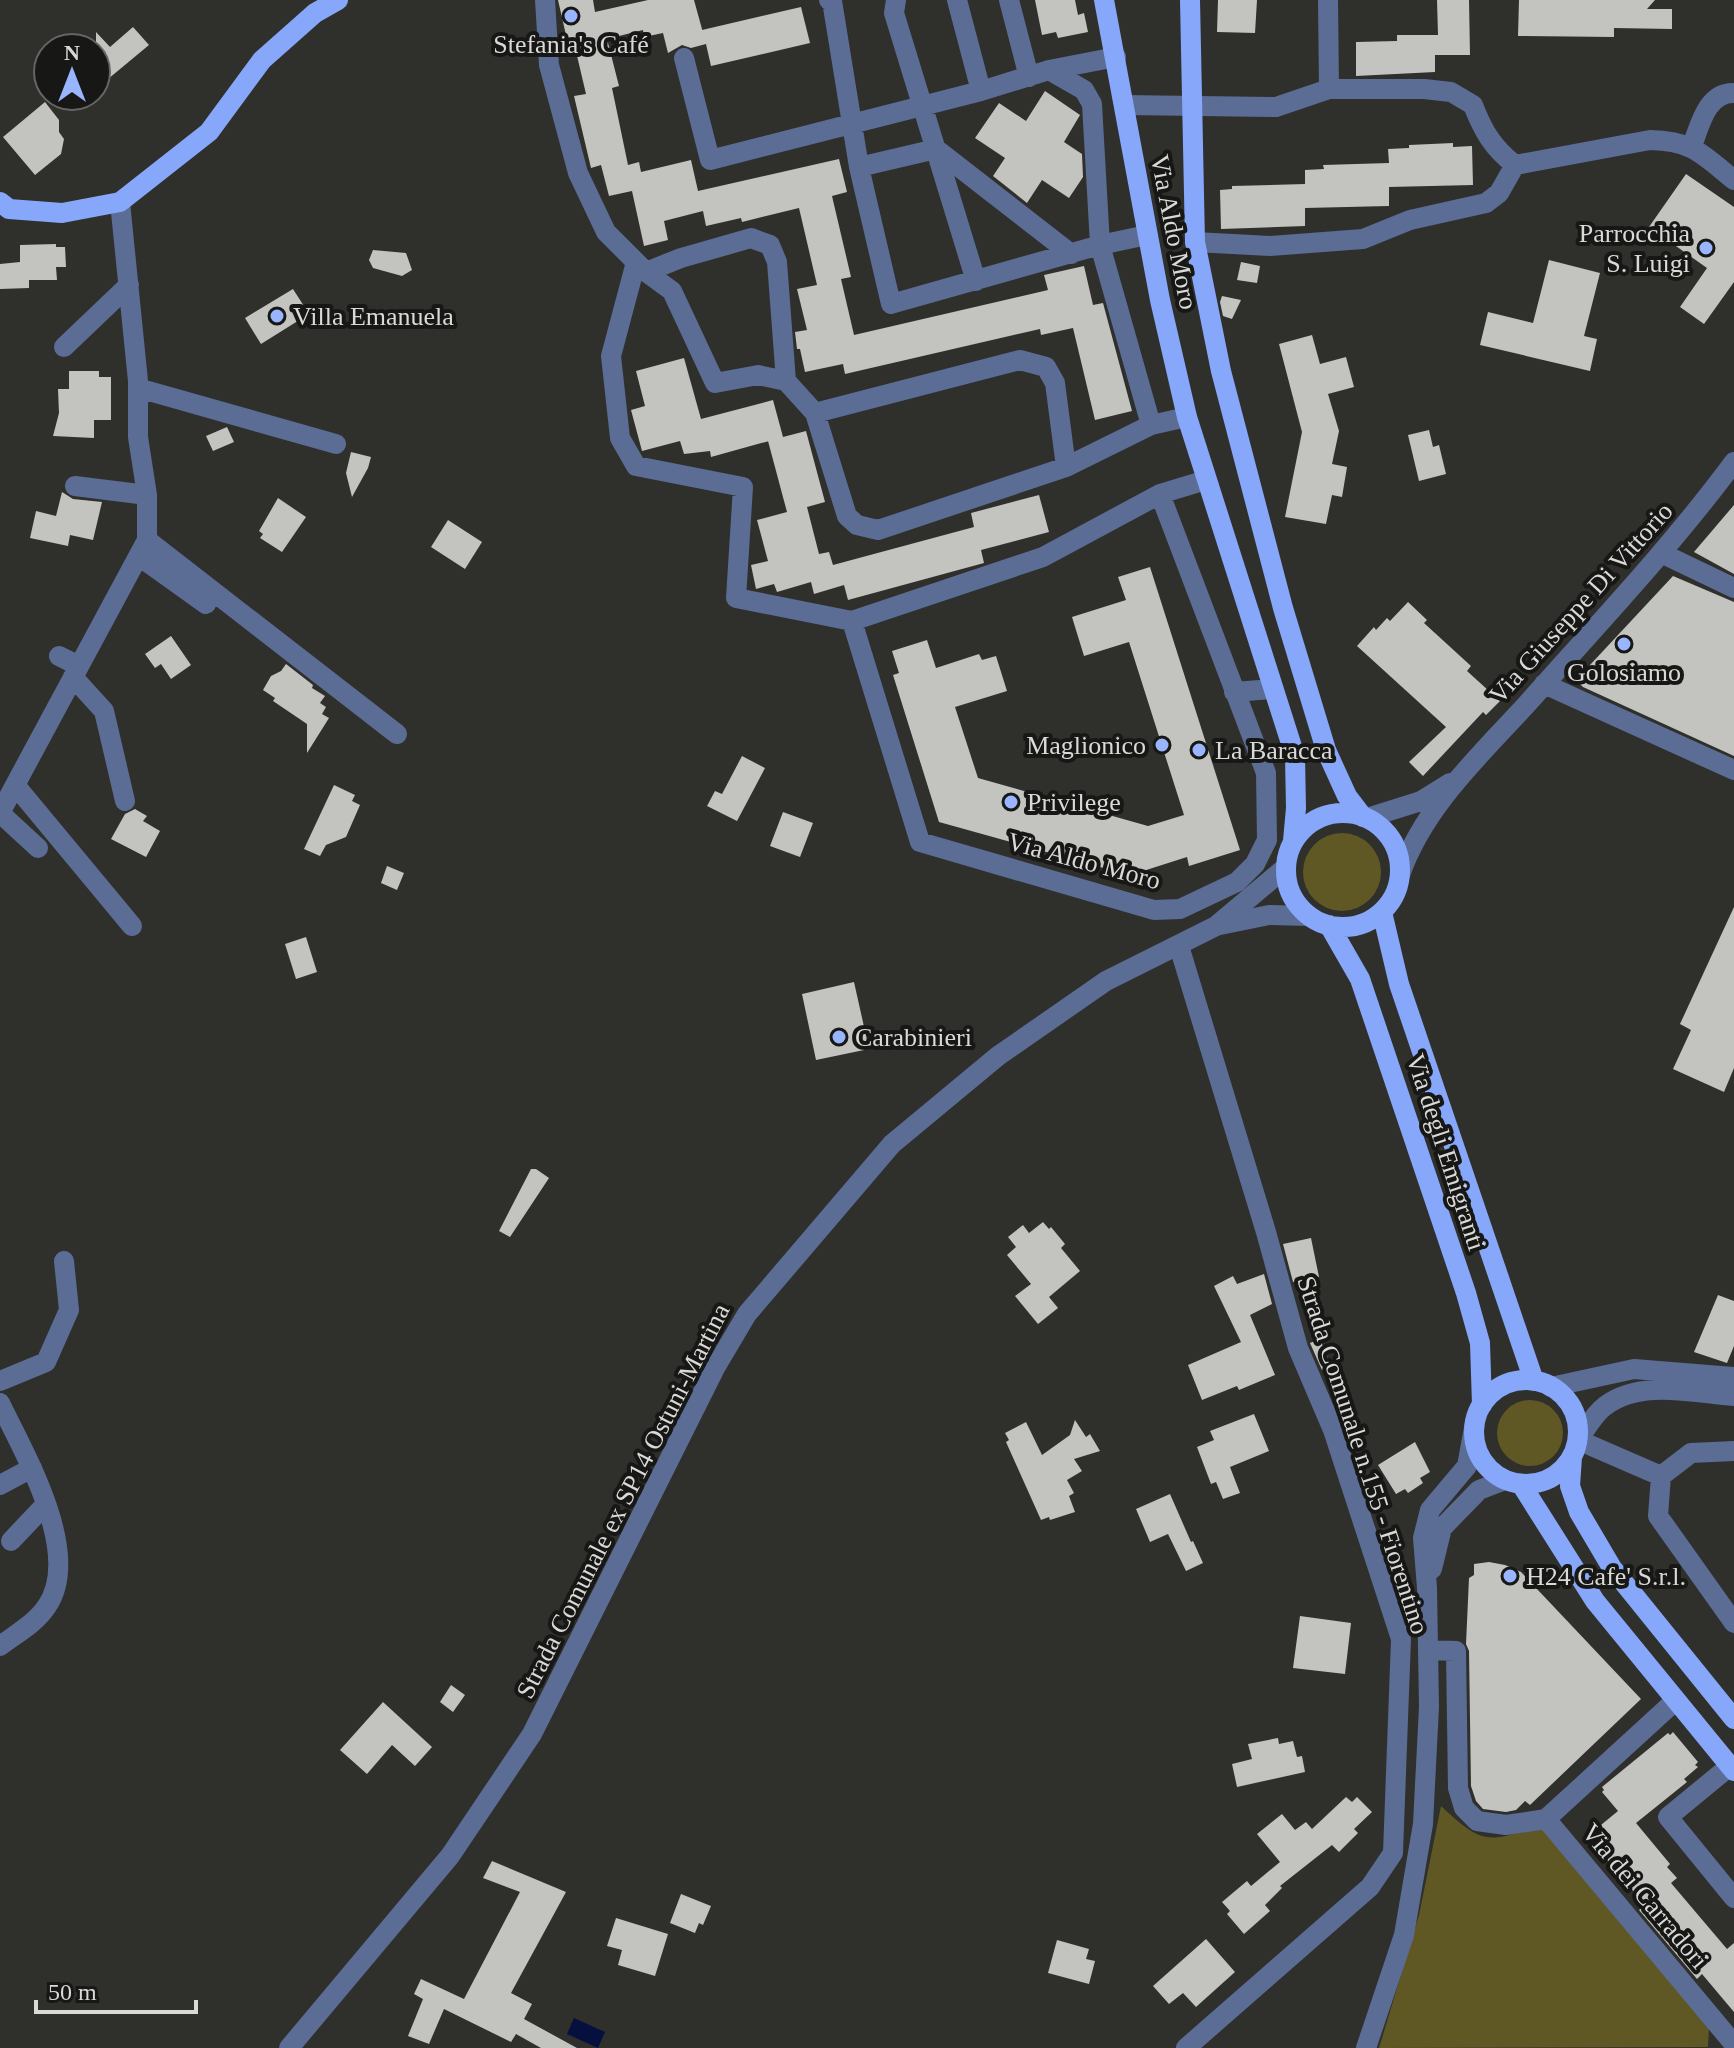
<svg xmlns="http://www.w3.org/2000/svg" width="1734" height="2048" viewBox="0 0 1734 2048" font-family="'Times New Roman',serif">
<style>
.green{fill:#5f5825}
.water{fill:#06103f}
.building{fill:#c3c3bf}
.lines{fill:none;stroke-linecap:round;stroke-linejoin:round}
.minor{stroke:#5b6c95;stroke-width:20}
.major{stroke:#87a7fb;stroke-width:20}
.poi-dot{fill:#98b5fd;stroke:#171716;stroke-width:3}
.labels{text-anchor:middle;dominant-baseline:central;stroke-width:8;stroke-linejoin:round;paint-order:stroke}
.poi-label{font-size:26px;fill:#d9d9d7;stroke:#171716;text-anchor:start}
.street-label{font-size:26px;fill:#d9d9d7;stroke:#171716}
</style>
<rect width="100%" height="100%" fill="#2f2f2c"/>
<!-- green -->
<path class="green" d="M1303 872a39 39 0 1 1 78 0a39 39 0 1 1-78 0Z
M1497 1433a33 33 0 1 1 66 0a33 33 0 1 1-66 0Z
M1441 1806C1484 1846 1486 1842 1541 1826L1709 2028 1708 2047 1379 2048 1419 1915Z"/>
<!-- water -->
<path class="water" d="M574 2018 605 2032 598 2048 567 2034Z"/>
<!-- building -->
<path class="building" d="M558 0H593L595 12 648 0H694L705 40 702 30 801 7 810 43 711 66 706 44 691 48 682 45 668 53 663 33 644 37 643 30 607 39 619 86 612 88 628 165 639 162 641 172 691 160 698 191 839 159 847 192 832 196 851 277 841 279 854 335 1048 290 1044 275 1084 266 1093 305 1103 303 1132 411 1095 420 1073 328 1041 335 1040 329 845 374 843 364 805 372 800 349H797L795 332 807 330 797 289 817 285 799 208 742 222 741 218 706 226 703 211 664 221 668 240 644 246 632 191 609 196 601 165 591 168 574 96 586 94 574 43 568 44Z
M1035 0H1075L1078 15 1084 13 1088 32 1058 38 1056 32 1042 35Z
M1218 0H1257L1255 33 1217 32Z
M1437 0H1469L1470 55H1435V72L1356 76V42L1397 41V35H1438Z
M1519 0H1655L1647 9H1672V29L1614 28V37L1518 36Z
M133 27 149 45 96 89V32L110 47Z
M1045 91 1080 115 1064 142 1082 154 1083 177 1069 198 1042 180 1027 203 993 176 1005 158 975 138 999 103 1026 121Z
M45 102 59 120V132L64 139 61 154 35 175 3 137Z
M1453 143V147L1472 146 1473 185 1389 187V206L1305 208V226L1221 229 1220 190 1232 189V186L1305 184V170L1324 169 1323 165 1389 163 1388 149 1409 148V145Z
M1686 174 1734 207V282L1704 324 1680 307 1707 268 1649 227Z
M56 244V247H65L66 267H56L57 280H29V288L0 289V264L20 262V245Z
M373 250 406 253 412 270 402 276 373 268 369 260Z
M1549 260 1600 273 1584 336 1597 339 1590 371 1480 345 1488 312 1533 323Z
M1241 262 1260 266 1257 283 1237 280Z
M293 289 309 314 261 344 245 318Z
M1222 296 1241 300 1232 319 1223 316 1220 302Z
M1312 335 1320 364 1346 357 1354 387 1328 394 1339 431 1332 464 1347 467 1342 497 1332 495 1326 524 1285 517 1302 432 1279 344Z
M684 358 701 419 773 400 783 437 806 431 825 502 807 507 819 554 829 552 833 565 974 527 971 513 1039 495 1049 532 981 550 984 563 848 600 844 585 814 594 811 582 777 592 774 584 756 589 751 565 768 561 757 520 787 512 768 441 776 439 711 457 710 451 684 454 680 441 642 451 631 410 645 406 636 371Z
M69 371H99V377H111V420H94V438L53 436 59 413 58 389H69Z
M227 427 234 442 213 451 206 436Z
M1429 430 1433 447 1439 445 1446 474 1419 481 1408 435Z
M351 452 371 457 368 468 352 497 346 473Z
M62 492 73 499 102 502 93 540 70 535 68 546 30 538 36 511 56 516Z
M278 498 306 517 282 552 260 538 263 534 259 531Z
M1734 505V574L1694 552Z
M448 520 482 542 465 569 431 547Z
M1150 567 1240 850 1189 866 1187 857 1140 872 1126 867 1125 874 939 822 893 675 899 673 892 651 927 640 936 668 979 654 982 660 996 656 1007 691 955 707 978 778 1148 826 1184 815 1129 642 1084 656 1072 617 1126 600 1118 577Z
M1673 576 1734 602V756L1583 687 1576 680Z
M1408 602 1427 620 1424 623 1471 666 1467 671 1500 701 1486 715 1483 712 1423 776 1409 762 1446 727 1357 646 1374 627 1376 630 1387 618 1390 621Z
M171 636 191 665 171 679 161 664 155 668 145 654Z
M286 664 313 685 312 688 325 696 320 703 326 707 322 714 329 718 307 753V724L273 701 275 698 263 690 271 676 281 671Z
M742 756 765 768 737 821 707 806 715 791 722 794Z
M334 785 355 795 352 801 360 805 346 837 326 845 320 856 304 849Z
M135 809 147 816 143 821 160 831 146 857 111 839 125 814Z
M783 812 813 823 800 857 770 846Z
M387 866 404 873 397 890 381 883Z
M1734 907V1068L1724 1092 1673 1069 1691 1030 1680 1024Z
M306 937 317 972 296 979 285 944Z
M854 982 869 1049 816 1060 802 994Z
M531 1169H536L549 1178 510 1237 499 1231Z
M1043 1222 1049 1229 1051 1227 1065 1244 1061 1248 1080 1271 1049 1297 1058 1308 1038 1324 1015 1296 1031 1284 1007 1255 1016 1247 1008 1237 1023 1225 1029 1233Z
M1311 1238 1319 1277 1293 1282 1283 1244Z
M1264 1274 1272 1304 1250 1315 1275 1375 1239 1390 1237 1386 1202 1400 1188 1365 1241 1342 1214 1286 1233 1276 1237 1284Z
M1718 1295 1734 1301V1346L1727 1363 1694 1352Z
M1320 1339 1331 1366 1322 1370 1310 1343Z
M1254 1414 1269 1451 1230 1467 1240 1493 1223 1499 1216 1482 1211 1484 1197 1447 1214 1440 1210 1431Z
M1075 1420 1086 1437 1090 1434 1100 1451 1074 1459 1082 1471 1067 1480 1074 1493 1069 1496 1075 1512 1050 1520 1049 1517 1041 1520 1006 1442 1009 1440 1005 1433 1026 1422 1042 1455 1070 1435Z
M1415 1442 1430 1472 1420 1478 1423 1483 1408 1493 1405 1489 1396 1494 1378 1465Z
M1170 1494 1191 1542 1193 1541 1203 1563 1186 1571 1168 1534 1150 1542 1136 1509Z
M1489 1562 1505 1565 1521 1572 1641 1699 1530 1805 1525 1801 1516 1810 1506 1812 1483 1809 1476 1801 1471 1786 1469 1651 1466 1644 1469 1578 1474 1575V1564Z
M1300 1616 1351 1623 1345 1674 1293 1668Z
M451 1685 465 1695 453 1712 440 1702Z
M383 1702 432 1747 415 1766 392 1745 367 1774 340 1750Z
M1673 1732 1698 1762 1695 1765 1698 1767 1684 1779 1687 1782 1636 1823 1670 1864 1667 1867 1677 1878 1671 1883 1727 1949 1734 1943V2012L1702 1974 1697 1979 1639 1910 1645 1905 1606 1859 1608 1857 1590 1834 1618 1811 1602 1792 1604 1790 1602 1787 1668 1733 1670 1735Z
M1278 1738 1279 1744 1293 1741 1297 1757 1302 1756 1305 1772 1237 1787 1232 1764 1252 1759 1248 1744Z
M1346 1797 1352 1802 1357 1797 1372 1812 1354 1829 1358 1833 1339 1852 1332 1845 1280 1886 1282 1888 1265 1905 1270 1911 1244 1934 1227 1914 1230 1911 1222 1902 1247 1881 1251 1886 1280 1862 1257 1834 1282 1814 1295 1830 1306 1822 1312 1829Z
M492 1861 566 1892 511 1993 532 2004 524 2019 577 2048H541L516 2034 511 2042 444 2009 429 2044 408 2036 423 1999 414 1994 421 1979 464 1999 520 1892 483 1878Z
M681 1894 711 1906 703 1925 699 1923 695 1933 670 1923Z
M616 1918 668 1934 655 1976 618 1965 622 1950 607 1946Z
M1206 1939 1235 1972 1196 2007 1183 1993 1169 2004 1153 1986Z
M1057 1940 1089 1949 1086 1959 1095 1961 1089 1984 1048 1973Z"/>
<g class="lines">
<!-- minor -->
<path class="minor" d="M545 0 549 65 578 173 606 232 646 272 672 291 715 383 758 375 786 381
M829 0 832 1 859 167 891 304 1100 245 1147 235
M896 0 894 13 976 281
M957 0 981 91
M1009 0 1029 77
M1328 0 1329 89
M684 58 710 160 981 91 1049 70 1116 57
M1049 70 1084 90 1092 104 1100 245 1151 425
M1124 105 1276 107 1329 89H1424L1451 92 1473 105C1483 131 1493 148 1515 165
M1692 146C1700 125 1707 92 1734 93
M859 167 936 149 1071 254
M1195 242 1270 246 1363 239 1410 220 1486 203 1499 193 1515 165 1650 140C1693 141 1702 154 1734 180
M636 262 611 356 620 438 636 466 743 487 736 598 852 621 1043 557 1160 494 1206 480
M646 272 681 258 751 238 770 245 777 262 786 381
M64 347 129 285
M786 381 815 413 847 516 857 525 878 530 1066 467 1151 425 1187 417
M138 388 336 444
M815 413 1020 360 1046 367 1055 383 1066 467
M75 486 147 495
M147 540 397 734
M1661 553 1734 588
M139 556 206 604
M852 621 920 842 1154 910 1180 909 1237 882 1255 864 1267 840 1266 773 1160 494
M59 656 79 666
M73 677 104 711 125 801
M1544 684 1734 770
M1234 692 1273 689
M15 785 132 926
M0 813 147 540V495L138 437V381L120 202
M0 813 38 848
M1367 818 1421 801 1450 783
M1400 875C1423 808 1480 755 1527 704 1597 625 1671 547 1734 462
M1220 925 1269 915 1309 916
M1179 946 1266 1232 1298 1348 1333 1430 1401 1639 1393 1853 1370 1887 1186 2048
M0 1381 46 1362 69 1310 64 1261
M1551 1387 1634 1369 1734 1377
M0 1403C24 1453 83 1553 47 1606 36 1623 16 1634 0 1646
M1734 1451 1691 1453 1661 1476 1658 1516 1734 1623
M1661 1476 1578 1440C1586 1429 1594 1414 1605 1406 1640 1379 1693 1393 1734 1396
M0 1485 32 1468
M11 1541 45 1505
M1432 1569 1442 1528 1479 1490 1505 1480
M1428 1650 1456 1651 1458 1788 1464 1808 1477 1821 1506 1825 1546 1819 1675 1701
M1730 1766 1668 1817 1734 1898
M1546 1819 1734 2044
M289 2048 450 1856 532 1734 715 1368 747 1314 892 1144 998 1056 1106 981 1216 926 1285 868
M1366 2048 1404 1935 1423 1824 1429 1707 1427 1588 1423 1538 1430 1510 1467 1466 1475 1422"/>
<!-- major -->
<path class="major" d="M1104 0 1160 300 1187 417 1295 756 1296 808 1293 841
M1190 0 1195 242 1221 371 1283 608 1326 750 1347 796 1363 817
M0 202 9 209 62 213 120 202 209 132 262 60 315 13 338 0
M1286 870a57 57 0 1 1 114 0a57 57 0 1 1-114 0Z
M1382 912 1399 984 1534 1381
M1329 925 1360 979 1466 1293 1480 1343 1482 1405
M1474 1432a52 52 0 1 1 104 0a52 52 0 1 1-104 0Z
M1572 1457 1570 1486 1579 1512 1612 1568 1734 1719
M1521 1484 1595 1601 1734 1771"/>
</g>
<!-- markers -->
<g class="poi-dot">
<circle cx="571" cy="16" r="8"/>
<circle cx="1706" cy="248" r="8"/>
<circle cx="277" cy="316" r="8"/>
<circle cx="1624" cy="644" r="8"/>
<circle cx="1162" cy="745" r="8"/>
<circle cx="1199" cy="750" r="8"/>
<circle cx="1011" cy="802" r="8"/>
<circle cx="839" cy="1037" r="8"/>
<circle cx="1510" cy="1576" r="8"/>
</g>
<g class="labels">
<!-- poi labels -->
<g class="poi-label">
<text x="571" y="44" text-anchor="middle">Stefania's Café</text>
<text x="1690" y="233" text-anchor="end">Parrocchia<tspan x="1690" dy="30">S. Luigi</tspan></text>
<text x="293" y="316">Villa Emanuela</text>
<text x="1624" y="672" text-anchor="middle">Golosiamo</text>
<text x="1146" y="745" text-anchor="end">Maglionico</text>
<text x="1215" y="750">La Baracca</text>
<text x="1027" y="802">Privilege</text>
<text x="855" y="1037">Carabinieri</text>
<text x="1526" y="1576">H24 Cafe' S.r.l.</text>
</g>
<!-- street labels -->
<g class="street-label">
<text transform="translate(1174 232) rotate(79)">Via Aldo Moro</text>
<text transform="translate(1581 603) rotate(-48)">Via Giuseppe Di Vittorio</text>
<text transform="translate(1084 861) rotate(15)">Via Aldo Moro</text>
<text transform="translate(1446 1152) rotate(72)">Via degli Emigranti</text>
<text transform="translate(1363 1455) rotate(72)">Strada Comunale n.155 - Fiorentino</text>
<text transform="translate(623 1501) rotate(-63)">Strada Comunale ex SP14 Ostuni-Martina</text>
<text transform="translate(1645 1896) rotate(50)">Via dei Carradori</text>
</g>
</g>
<!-- north arrow -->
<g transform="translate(72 72)"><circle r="38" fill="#171716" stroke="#656563" stroke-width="2"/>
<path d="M0-6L14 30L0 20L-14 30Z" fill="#98b5fd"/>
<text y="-12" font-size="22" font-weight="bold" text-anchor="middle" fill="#d9d9d7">N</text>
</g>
<!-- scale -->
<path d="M36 2000v12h160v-12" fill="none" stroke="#d9d9d7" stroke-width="4"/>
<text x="48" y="2000" font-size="24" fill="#d9d9d7" stroke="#171716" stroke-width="6" paint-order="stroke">50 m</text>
</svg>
